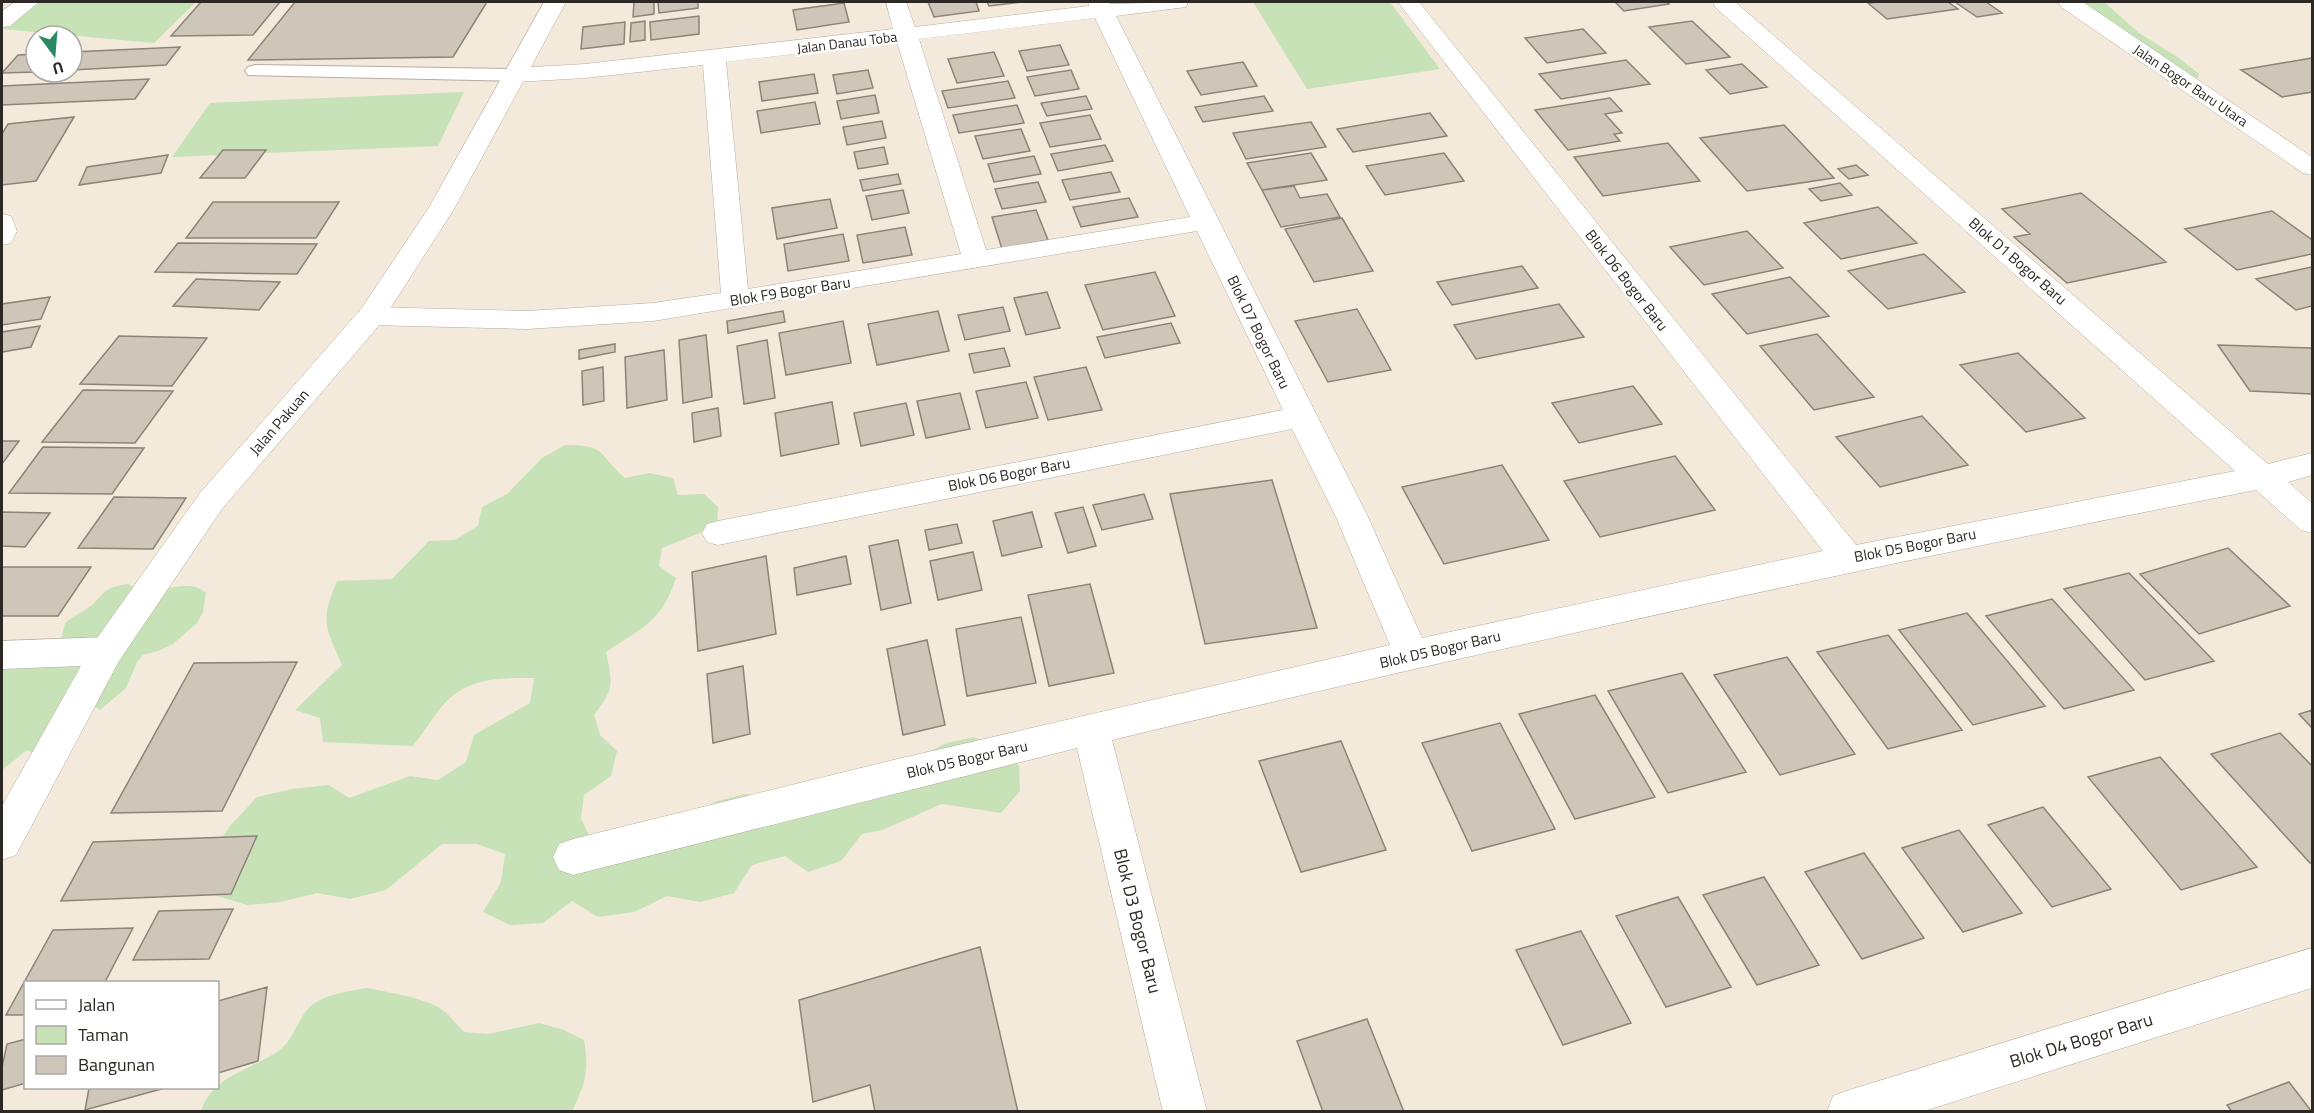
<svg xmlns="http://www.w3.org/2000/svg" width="2314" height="1113" viewBox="0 0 2314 1113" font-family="'Titillium Web',sans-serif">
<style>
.green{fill:#c7e2b7}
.building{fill:#cec6b8;stroke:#8c8477;stroke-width:1.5}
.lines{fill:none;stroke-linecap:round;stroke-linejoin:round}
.service-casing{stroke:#b5ada0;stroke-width:2}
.minor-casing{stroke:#b5ada0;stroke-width:1}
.tertiary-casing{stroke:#b5ada0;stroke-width:1}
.service{fill:#fff;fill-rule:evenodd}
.minor{fill:#fff;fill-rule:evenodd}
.tertiary{fill:#fff;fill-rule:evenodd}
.labels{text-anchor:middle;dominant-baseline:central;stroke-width:5;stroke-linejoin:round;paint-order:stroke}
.far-street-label{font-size:14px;fill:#2c2823;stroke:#fff}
.street-label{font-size:15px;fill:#2c2823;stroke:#fff}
.near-street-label{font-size:18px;fill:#2c2823;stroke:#fff}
</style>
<rect width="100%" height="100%" fill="#f3eadc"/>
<!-- green -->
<path class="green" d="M37 2H196L154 43 2 29Z
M1253 2H1390L1440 69 1307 89Z
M2069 2H2104L2139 33 2179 58 2199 74 2196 82 2133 36Z
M464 92 438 146 172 157 210 103Z
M565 445C608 445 597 454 625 478L649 473 673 478 678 495 704 494 718 507 717 526 662 548 659 566 676 578C661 623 643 627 606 652 613 686 614 688 594 715L600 735 617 751 611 776 584 795 581 819 592 841 686 820 714 802 745 794 774 799 918 758 944 744 973 737 1000 746 1019 766 1020 791 1001 813 942 804 882 830 862 834 841 861 808 872 785 856 752 865 734 893 700 902 667 896 634 912 598 917 572 901 543 923 510 925 483 912 501 882 505 854 477 844H442L386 890 350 899 317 893 281 902 247 905 198 890 207 860 230 826 257 797 292 789 329 785 349 798 410 776 438 780 466 762 474 735 530 703 534 678C503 678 474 677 450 698 439 707 423 734 413 746L323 742 320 718 295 710 342 665C325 625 320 623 337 581L392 579 429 541 455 540 478 526 482 507 507 494 542 458Z
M128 584 145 594C163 590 191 579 206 593L203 612 197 623 173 644 158 651 143 655 137 662 126 688 100 710 92 704 39 755 27 750 2 770V659L60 645 65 623C73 616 85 611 93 604 107 590 106 587 128 584Z
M367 988C383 991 422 998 436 1006 448 1012 455 1023 464 1032L488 1034 539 1023 564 1030 584 1040C589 1069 586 1082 573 1109L571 1112 201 1111C213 1074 256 1069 282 1048 295 1038 299 1011 318 1001 333 993 350 991 367 988Z"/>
<!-- building -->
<path class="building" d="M201 2H280L253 35 171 36Z
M295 2H487L453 57 248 60Z
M634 2H654V14L633 17Z
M658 2H698V8L659 13Z
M928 2H976L979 11 934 17Z
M987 2H1022L989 6Z
M1615 2H1667L1669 4 1624 11Z
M1879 2H1948L1958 9 1887 19 1868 3Z
M1955 2H1986L2002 13 1977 17Z
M844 3 849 22 797 30 793 10Z
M699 16V34L651 40 650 22Z
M645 21V40L630 42 631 23Z
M1692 21 1730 57 1686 64 1649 27Z
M625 22 624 44 581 49 583 27Z
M1583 29 1606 53 1547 63 1525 38Z
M1060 45 1069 65 1027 71 1019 51Z
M180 47 166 65 72 70V52Z
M994 52 1004 76 957 83 948 59Z
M36 54V72L2 73 18 55Z
M2312 58V92L2282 97 2241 70Z
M1626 60 1650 84 1561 99 1539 74Z
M1243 62 1257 86 1201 95 1187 71Z
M1742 64 1767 87 1730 94 1706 70Z
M868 70 873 88 837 94 833 75Z
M1071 70 1079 89 1035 96 1027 77Z
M814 74 818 93 762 101 759 82Z
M149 79 135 99 2 105V86Z
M1008 81 1015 98 948 108 942 91Z
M875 95 879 113 841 119 837 101Z
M1086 96 1092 109 1047 116 1041 103Z
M1264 96 1273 111 1203 122 1195 107Z
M1610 98 1622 111 1605 114 1622 133 1614 134 1620 141 1568 150 1535 110Z
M815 102 820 124 761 133 757 111Z
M1017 105 1024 123 959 133 953 115Z
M1430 113 1447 136 1353 152 1337 129Z
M1090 115 1101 139 1050 147 1040 123Z
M74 117 36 181 2 185V134L8 124Z
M882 121 886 138 847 145 843 127Z
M1311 122 1326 147 1246 159 1233 133Z
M1784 125 1834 178 1747 191 1700 138Z
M1021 129 1030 151 983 159 975 136Z
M1668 143 1700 181 1603 196 1574 157Z
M1105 145 1113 161 1058 171 1051 154Z
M884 147 888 164 858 169 854 152Z
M223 150H266L245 178H200Z
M1311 153 1327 180 1262 190 1247 163Z
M1444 153 1464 181 1385 195 1366 166Z
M168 155 161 173 79 185 87 167Z
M1034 156 1041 174 994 182 988 164Z
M1856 165 1868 175 1849 179 1838 169Z
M1111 172 1120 192 1070 200 1062 180Z
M898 174 901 184 863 191 860 180Z
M1038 182 1046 202 1002 209 995 189Z
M1840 183 1852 195 1821 201 1809 189Z
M1294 186 1300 198 1327 194 1340 217 1281 227 1262 190Z
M903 190 909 213 872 220 866 196Z
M2081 193 2166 262 2067 283 2014 237 2030 234 2002 209Z
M1129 198 1138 217 1081 227 1073 207Z
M830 199 837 228 777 239 772 208Z
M213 202H339L316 238H186Z
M1878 207 1917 243 1841 259 1804 223Z
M1036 210 1048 240 1002 249 992 217Z
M2272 211 2312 240V254L2237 270 2185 229Z
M1342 218 1373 271 1314 282 1285 229Z
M905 227 912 255 863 263 857 235Z
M1747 231 1783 268 1704 285 1670 247Z
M843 234 849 261 788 271 784 244Z
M178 243 317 244 297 274 155 272Z
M1924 254 1965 292 1888 309 1848 271Z
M1522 266 1538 288 1452 305 1437 282Z
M2312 267V306L2296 310 2256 279Z
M1155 272 1175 316 1103 330 1085 285Z
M1790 277 1829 316 1747 334 1712 294Z
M196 279 280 282 259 310 173 306Z
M1047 292 1060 328 1026 335 1014 298Z
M50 297 41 319 2 325V304Z
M1559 304 1584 337 1476 359 1454 325Z
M1003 307 1010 331 965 340 958 315Z
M1357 309 1391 370 1328 382 1295 321Z
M783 311 785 322 728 333 727 321Z
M938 311 949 351 877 365 868 324Z
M843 321 851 363 786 375 779 333Z
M1171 323 1180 343 1105 358 1097 337Z
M40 326 31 347 2 352V332Z
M1817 334 1874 397 1814 410 1760 346Z
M706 335 712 397 683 403 679 340Z
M119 336 207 338 172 386 80 384Z
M767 340 775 398 744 404 737 346Z
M615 344V352L579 359V350Z
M2218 345 2312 348V394L2250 391Z
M1004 348 1010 366 974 373 969 354Z
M664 350 667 400 627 408 625 357Z
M2018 353 2085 418 2026 432 1960 365Z
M603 367 604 401 583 405 582 371Z
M1086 367 1102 410 1048 420 1034 377Z
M1026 382 1038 418 986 428 976 391Z
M1633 386 1662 424 1579 443 1552 403Z
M83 390 173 391 135 443 42 442Z
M960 393 970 429 926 438 917 401Z
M832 402 839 444 781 456 775 413Z
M906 403 914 435 861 446 854 413Z
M718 408 721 436 694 442 692 413Z
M1922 416 1968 465 1880 487 1836 437Z
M2 441H19L2 464Z
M43 447 144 448 112 494 9 493Z
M1675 456 1715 510 1600 537 1564 481Z
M1502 465 1549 540 1444 564 1402 487Z
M1272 480 1317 628 1205 644 1170 494Z
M1144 494 1153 519 1102 530 1093 505Z
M114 497 186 498 153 549 78 548Z
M1083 507 1096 546 1068 553 1055 513Z
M2 512 50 513 25 547 2 546Z
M1032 512 1042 547 1002 556 993 521Z
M957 524 962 543 929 550 925 530Z
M898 540 911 603 881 610 869 546Z
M2228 548 2290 606 2199 634 2140 574Z
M973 552 982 590 938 600 930 561Z
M766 556 776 634 698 651 692 572Z
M846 556 851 584 797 595 794 568Z
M2 567H91L58 616H2Z
M2129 573 2214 661 2145 680 2064 589Z
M1090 584 1114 673 1049 686 1028 595Z
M2052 599 2134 690 2064 709 1986 616Z
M1967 613 2045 706 1973 725 1899 630Z
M1021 617 1036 683 967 696 956 629Z
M1888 635 1962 730 1888 749 1817 652Z
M927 640 945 725 903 735 887 649Z
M1787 657 1855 754 1780 775 1714 675Z
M297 662 222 811 111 813 194 663Z
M743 666 750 734 713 743 707 674Z
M1682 673 1746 772 1668 793 1608 691Z
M1595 695 1655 797 1575 819 1519 714Z
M2312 710V728L2299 714Z
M1500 723 1555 829 1472 851 1422 743Z
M2280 733 2312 766V863H2310L2211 754Z
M1341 741 1386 850 1301 872 1259 761Z
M2160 757 2257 867 2181 890 2088 777Z
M2043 807 2111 889 2052 907 1988 825Z
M1959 830 2022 913 1963 932 1902 848Z
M257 836 231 894 61 901 93 842Z
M1864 853 1924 938 1862 959 1805 872Z
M1764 877 1819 965 1757 985 1703 895Z
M1678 897 1731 987 1666 1007 1616 916Z
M233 909 209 959 133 960 159 911Z
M133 928 105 982H26V1015H6L53 930Z
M1581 931 1631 1023 1563 1045 1516 950Z
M980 947 1018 1112H875L870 1085 813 1102 799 1000Z
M267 987 258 1061 218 1073V1001Z
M1367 1019 1404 1112H1323L1297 1041Z
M26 1039V1083L2 1090V1067L7 1044Z
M2289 1082 2312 1112H2232L2227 1105Z
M89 1088H165L85 1110Z"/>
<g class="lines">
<!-- service casing -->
<g class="service-casing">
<path id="service" d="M255 65 516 69 523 71 526 75 523 79 516 81 248 75 245 71 248 67Z"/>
</g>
<!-- minor casing -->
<g class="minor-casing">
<path id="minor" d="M15 2H39L10 26 2 27V11Z
M886 2H906L915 27 1089 6 1088 2H1108L1110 4 1188 2 1186 7 1178 8 1116 16 1368 517 1422 638 1823 551 1398 2H1419L1856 545 2235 471 1715 7 1713 2H1735L2268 464 2312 453V475L2288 482 2312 503V533L2301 530 2256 490C1873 565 1491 649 1112 740L1207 1112H1163L1077 748 573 875 559 870 553 857 559 844 573 839 889 761 1390 645 1336 517 1292 429 718 545 707 542 702 533 707 524 718 521 1283 410 1197 231 653 321 527 329 371 325 361 323 357 316 361 309 371 307 527 311 653 303 721 293 703 65 585 78 516 82 508 80 505 75 508 70 516 68 585 64 893 29ZM1095 18 1190 217 986 250 919 39ZM897 42 961 254 748 289 726 62Z
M2058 2H2083L2312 157V175L2303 173 2061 7Z
M2 214 11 216 17 231 11 243 2 245Z
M107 637 119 641 124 651 119 661 107 665 2 669V641Z
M2312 948V988L1921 1112H1827L1833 1096 1849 1090Z"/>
</g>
<!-- tertiary casing -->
<g class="tertiary-casing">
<path id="tertiary" d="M544 2H566L454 209 381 323 222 509 119 661 16 855 2 860V806L95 641 200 493 361 309 428 209Z"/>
</g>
<!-- service -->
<use href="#service" class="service"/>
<!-- minor -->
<use href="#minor" class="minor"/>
<!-- tertiary -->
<use href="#tertiary" class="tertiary"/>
</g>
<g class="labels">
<!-- far-street labels -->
<g class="far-street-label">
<text transform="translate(847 42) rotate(-7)">Jalan Danau Toba</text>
<text transform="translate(2191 85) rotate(34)">Jalan Bogor Baru Utara</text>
</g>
<!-- street labels -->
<g class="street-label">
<text transform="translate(2018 261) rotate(41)">Blok D1 Bogor Baru</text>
<text transform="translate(1627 280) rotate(52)">Blok D6 Bogor Baru</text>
<text transform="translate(790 291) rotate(-9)">Blok F9 Bogor Baru</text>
<text transform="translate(1259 332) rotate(64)">Blok D7 Bogor Baru</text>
<text transform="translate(279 422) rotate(-49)">Jalan Pakuan</text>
<text transform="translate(1009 474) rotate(-11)">Blok D6 Bogor Baru</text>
<text transform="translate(1915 545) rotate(-11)">Blok D5 Bogor Baru</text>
<text transform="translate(1440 649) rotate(-13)">Blok D5 Bogor Baru</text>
<text transform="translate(967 759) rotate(-13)">Blok D5 Bogor Baru</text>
</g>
<!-- near-street labels -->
<g class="near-street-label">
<text transform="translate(1138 921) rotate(76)">Blok D3 Bogor Baru</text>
<text transform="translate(2081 1040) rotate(-17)">Blok D4 Bogor Baru</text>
</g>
</g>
<!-- border -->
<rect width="2314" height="1113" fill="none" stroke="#2c2823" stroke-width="6"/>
<!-- legend -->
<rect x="24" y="981" width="195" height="108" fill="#ffffff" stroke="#aba9a7" stroke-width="1.5"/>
<rect x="36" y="1000" width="30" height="9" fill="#ffffff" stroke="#aba9a7" stroke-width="1.5"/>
<text x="78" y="1011" font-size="18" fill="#2c2823">Jalan</text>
<rect x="36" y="1026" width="30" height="18" fill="#c7e2b7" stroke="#aba9a7" stroke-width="1.5"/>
<text x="78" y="1041" font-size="18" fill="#2c2823">Taman</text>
<rect x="36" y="1056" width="30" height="18" fill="#cec6b8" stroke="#aba9a7" stroke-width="1.5"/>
<text x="78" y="1071" font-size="18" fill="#2c2823">Bangunan</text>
<!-- north arrow -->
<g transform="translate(54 54) rotate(164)"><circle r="28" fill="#ffffff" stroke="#aba9a7" stroke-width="1.5"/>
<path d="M0-4.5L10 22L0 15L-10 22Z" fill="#298962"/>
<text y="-9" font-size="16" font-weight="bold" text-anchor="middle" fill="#2c2823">U</text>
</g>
</svg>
